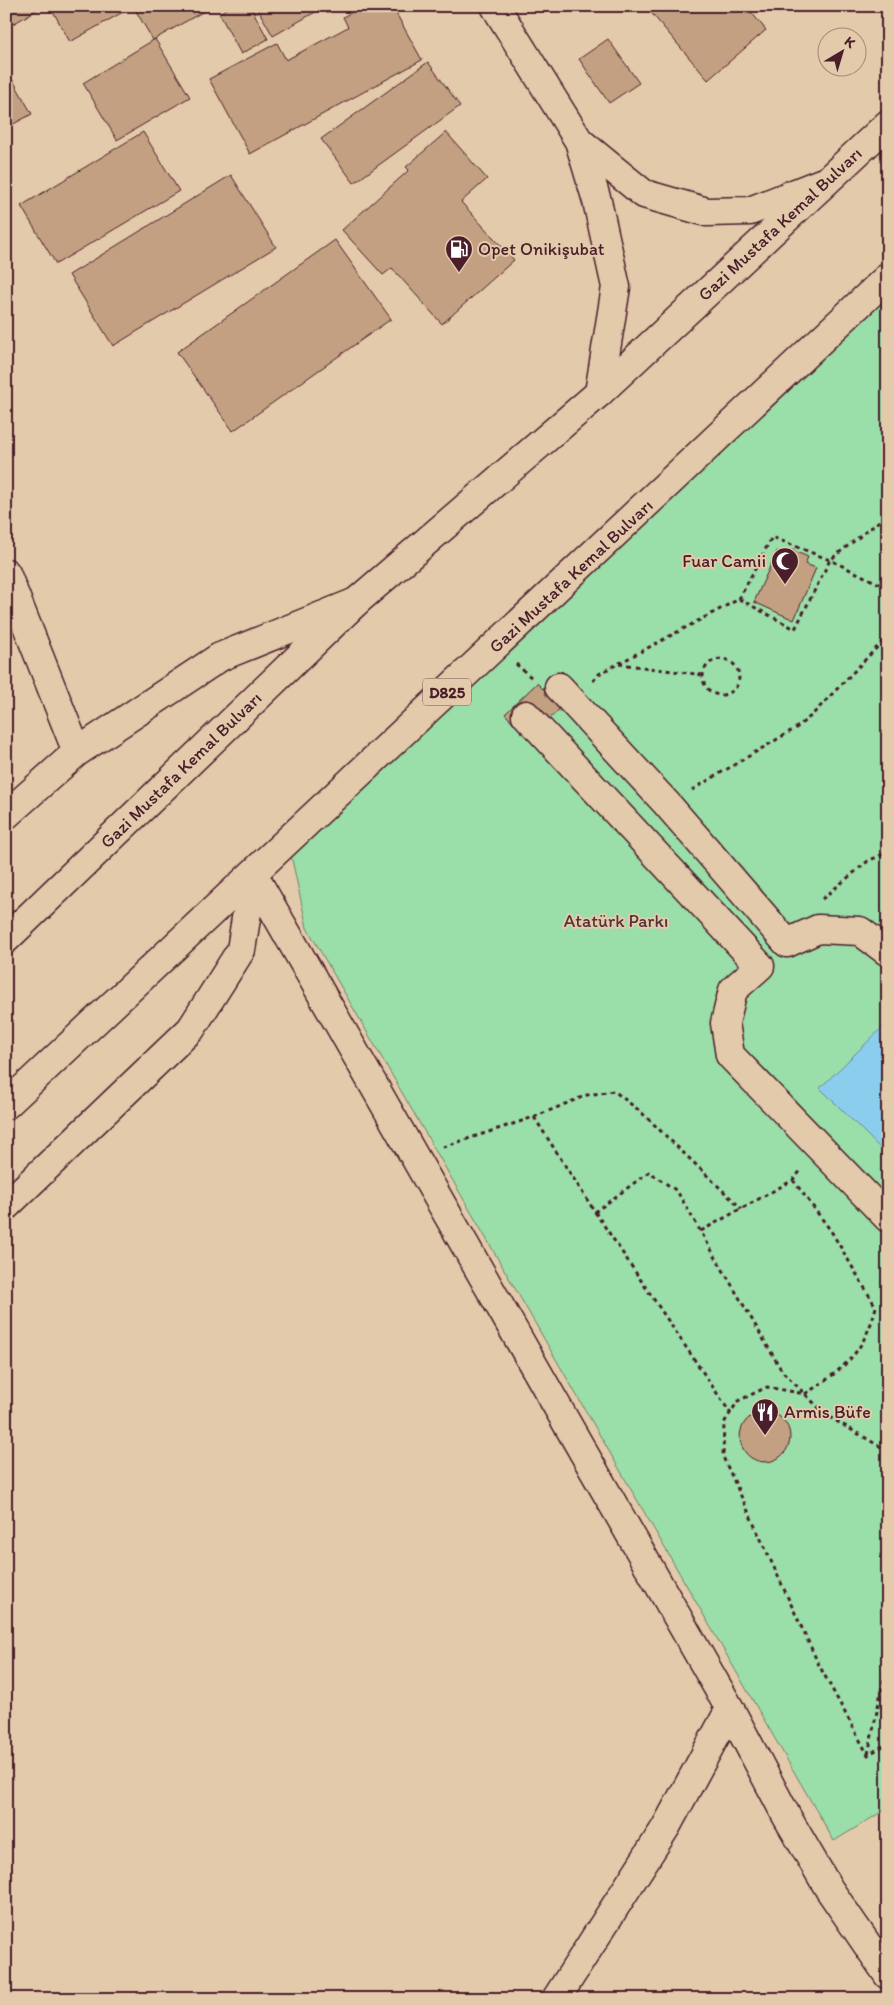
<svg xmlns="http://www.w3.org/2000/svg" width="894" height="2005" viewBox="0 0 894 2005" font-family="Itim,sans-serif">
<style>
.green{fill:#9adea9;stroke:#727e6a}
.water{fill:#8bcdec;stroke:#71879f}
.building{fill:#c2a081;stroke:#4a1f2b}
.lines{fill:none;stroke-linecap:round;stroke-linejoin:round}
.minor-casing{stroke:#4a1f2b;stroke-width:31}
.highway-casing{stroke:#4a1f2b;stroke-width:31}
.path{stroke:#4a1f2b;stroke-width:3;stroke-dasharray:4 4;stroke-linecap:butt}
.minor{stroke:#e3caab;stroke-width:28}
.highway{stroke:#e3caab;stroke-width:28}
.labels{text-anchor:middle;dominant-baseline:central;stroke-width:4;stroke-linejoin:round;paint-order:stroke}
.shield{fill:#e3caab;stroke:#785251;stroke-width:1}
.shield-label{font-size:16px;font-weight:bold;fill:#4a1f2b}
.street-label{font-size:18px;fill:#4a1f2b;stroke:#e3caab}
.poi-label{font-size:18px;fill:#4a1f2b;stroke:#e3caab;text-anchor:start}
.park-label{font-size:18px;fill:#523238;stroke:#e3caab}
</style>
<rect width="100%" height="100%" fill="#e3caab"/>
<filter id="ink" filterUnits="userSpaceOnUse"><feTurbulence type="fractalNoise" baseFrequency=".02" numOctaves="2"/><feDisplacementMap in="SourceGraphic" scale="10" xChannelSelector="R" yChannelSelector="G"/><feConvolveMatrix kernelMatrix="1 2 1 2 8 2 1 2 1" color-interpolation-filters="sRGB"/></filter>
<g filter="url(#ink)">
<!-- green -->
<path class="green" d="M888 282V1808L834 1841 307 928 291 855Z"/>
<!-- water -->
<path class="water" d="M888 1022V1156L820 1088Z"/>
<!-- building -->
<path class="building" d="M6 6H39L40 8 13 24 6 12Z
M50 6H129L130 8 70 42Z
M133 6H213L153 40Z
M231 6H250L268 39 241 54 219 13Z
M256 6H326L273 36Z
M363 6H392L422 60 250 154 209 79 277 43 286 60 348 27 343 17Z
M651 6H746L766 30 708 80 648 9Z
M155 39 190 97 117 140 83 83Z
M608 39 639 83 609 103 579 59Z
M428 62 460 106 354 183 321 139Z
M6 68 32 114 6 128Z
M143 132 179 191 56 264 21 206Z
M446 132 487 179 461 202 514 260 442 324 392 268 383 275 342 230 409 170 406 167Z
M231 175 276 247 113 346 69 275Z
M335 240 391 319 233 431 177 352Z
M792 550 808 557 805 564 816 568 794 620 754 602 777 551 789 556Z
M562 671 580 689 529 739 505 714 537 683 543 689Z
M740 1437a25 25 0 1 1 50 0a25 25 0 1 1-50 0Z"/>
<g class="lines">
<!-- minor casing -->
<g class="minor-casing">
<path id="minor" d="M495 6 579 141 597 201 616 287 599 393
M579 141 644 194 707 212 750 211 826 181
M6 573 77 752
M559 687 667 804 787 943 818 929 860 931 888 952
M526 715 760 966 733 990 725 1023 730 1055 888 1218
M6 815 77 752 220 657 356 602
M253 874 730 1709 787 1817 829 1889 888 1975
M6 1206 191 1029 241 950 253 874
M556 1999 666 1827 730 1709"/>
</g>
<!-- highway casing -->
<g class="highway-casing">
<path id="highway" d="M6 939 356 602 599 393 888 124
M6 1105 888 277"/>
</g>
<!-- path -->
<path class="path" d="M739 599 772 537 830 560 888 588
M703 677a18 18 0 1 1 36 0a18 18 0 1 1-36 0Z
M516 664 532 678
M619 664 703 675
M593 681 599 674 739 599 795 629 830 560 888 514
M692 790 796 728 812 715 888 636
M822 899 868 861 888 852
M534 1117 587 1095 614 1091 641 1112 742 1209
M443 1147 534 1117 595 1212 649 1172 677 1191 782 1371 826 1415 888 1451
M793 1180 831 1231 876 1307C864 1353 844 1369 805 1394L767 1387 738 1401 724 1423 723 1457 819 1665 868 1755 888 1743
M595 1212 731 1414
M701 1231 793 1180 802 1169
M868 1754 888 1659"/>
<!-- minor -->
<use href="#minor" class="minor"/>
<!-- highway -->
<use href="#highway" class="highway"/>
</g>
</g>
<!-- icons -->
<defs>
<g id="fuel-pin" transform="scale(1.4375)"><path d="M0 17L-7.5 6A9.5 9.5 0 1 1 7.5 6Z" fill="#4a1f2b" stroke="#e3caab"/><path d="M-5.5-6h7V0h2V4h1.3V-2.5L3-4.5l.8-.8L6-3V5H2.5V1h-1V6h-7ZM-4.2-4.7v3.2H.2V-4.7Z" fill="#fff"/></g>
<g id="mosque-pin" transform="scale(1.4375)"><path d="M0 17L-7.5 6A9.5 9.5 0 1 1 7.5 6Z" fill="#4a1f2b" stroke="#e3caab"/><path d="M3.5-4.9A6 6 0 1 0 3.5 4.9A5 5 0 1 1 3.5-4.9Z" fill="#fff"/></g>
<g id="restaurant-pin" transform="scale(1.4375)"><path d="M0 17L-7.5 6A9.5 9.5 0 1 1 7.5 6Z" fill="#4a1f2b" stroke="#e3caab"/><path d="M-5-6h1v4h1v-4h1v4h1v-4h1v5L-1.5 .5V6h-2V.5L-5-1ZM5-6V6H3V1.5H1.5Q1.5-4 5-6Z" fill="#fff"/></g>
</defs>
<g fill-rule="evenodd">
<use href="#fuel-pin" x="459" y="249"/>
<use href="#mosque-pin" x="785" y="561"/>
<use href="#restaurant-pin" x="765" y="1412"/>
</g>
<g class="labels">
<!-- shield labels -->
<rect class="shield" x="423" y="678.5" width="48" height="27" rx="4"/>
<g class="shield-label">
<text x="447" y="692">D825</text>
</g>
<!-- street labels -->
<g class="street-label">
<text transform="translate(780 224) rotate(-43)">Gazi Mustafa Kemal Bulvarı</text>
<text transform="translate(571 576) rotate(-43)">Gazi Mustafa Kemal Bulvarı</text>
<text transform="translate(181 770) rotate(-44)">Gazi Mustafa Kemal Bulvarı</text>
</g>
<!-- poi labels -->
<g class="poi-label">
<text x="478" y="249">Opet Onikişubat</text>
<text x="766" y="561" text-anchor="end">Fuar Camii</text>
<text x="784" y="1412">Armis Büfe</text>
</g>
<!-- park labels -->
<g class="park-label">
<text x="616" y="921">Atatürk Parkı</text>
</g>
</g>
<!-- margin -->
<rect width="894" height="2005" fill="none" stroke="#e3caab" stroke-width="25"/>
<rect x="12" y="12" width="869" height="1980" fill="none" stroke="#4a1f2b" stroke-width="2" filter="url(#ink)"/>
<!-- north arrow -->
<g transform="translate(842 52) rotate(38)"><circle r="24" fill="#e3caab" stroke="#a68678"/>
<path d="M0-4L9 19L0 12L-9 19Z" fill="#4a1f2b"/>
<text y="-8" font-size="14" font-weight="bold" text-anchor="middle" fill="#4a1f2b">K</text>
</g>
</svg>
